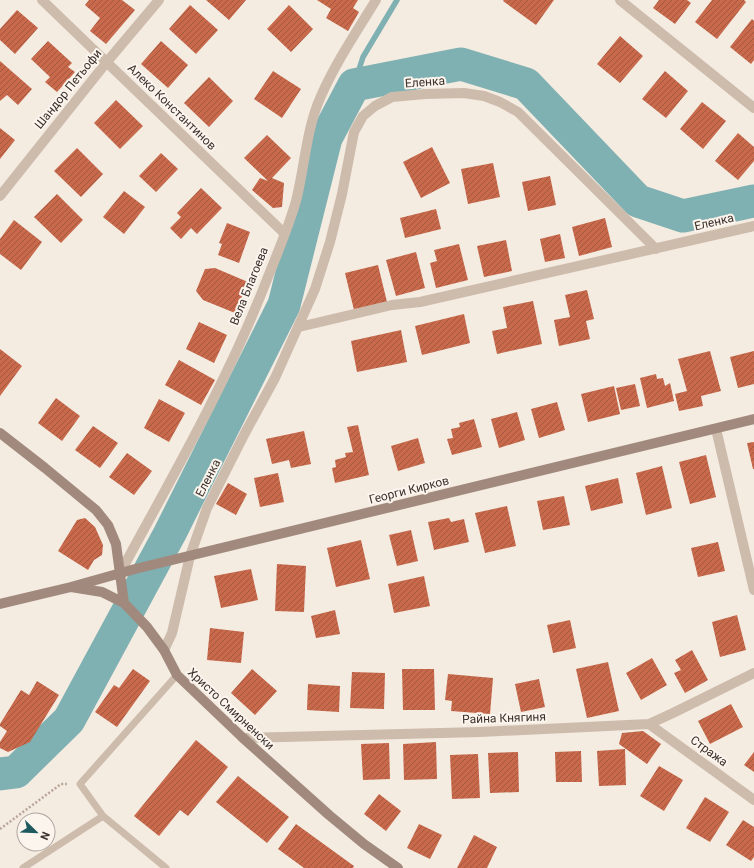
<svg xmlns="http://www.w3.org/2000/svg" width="754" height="868" viewBox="0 0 754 868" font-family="Roboto,sans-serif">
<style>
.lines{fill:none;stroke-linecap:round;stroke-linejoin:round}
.stream{stroke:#7fb0b2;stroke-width:5.5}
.river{stroke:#7fb0b2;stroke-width:33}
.building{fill:url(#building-hatch)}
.path{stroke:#b9a596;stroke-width:2.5;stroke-dasharray:2 2;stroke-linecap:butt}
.lane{stroke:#cdbbac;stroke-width:7}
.street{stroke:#cdbbac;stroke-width:10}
.secondary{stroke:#a18a7d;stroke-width:10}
.labels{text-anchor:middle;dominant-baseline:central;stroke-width:4;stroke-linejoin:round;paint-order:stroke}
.street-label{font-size:12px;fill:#3b302b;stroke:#fbf5ee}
</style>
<defs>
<pattern id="building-hatch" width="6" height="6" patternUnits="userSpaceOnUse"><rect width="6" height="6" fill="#c8694b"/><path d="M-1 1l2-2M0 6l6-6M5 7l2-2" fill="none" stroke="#a4573f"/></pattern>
</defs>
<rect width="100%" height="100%" fill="#f4ebe1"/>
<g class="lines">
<!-- stream -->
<path class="stream" d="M354 85 363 57 397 0"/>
<!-- river -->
<path class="river" d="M0 774 16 772 69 720 170 533 284 305 326 138 354 85 461 64 526 84 638 201 683 216 754 201"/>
</g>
<!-- building -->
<path class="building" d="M89 0H122L135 10 106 44 90 31 100 18 85 5Z
M206 0H246L229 20Z
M317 0H358L353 8 359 12 348 31 326 18 331 9Z
M504 0H554L536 25 503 1Z
M659 0H687L691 3 675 24 653 8Z
M712 0H744L746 2 717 39 695 22Z
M190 5 218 30 196 54 169 29Z
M289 5 313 29 291 52 267 29Z
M17 10 38 28 15 54 0 40V29Z
M752 19 754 21V60L751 64 730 47Z
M620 36 643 56 620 83 597 64Z
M48 41 72 63 68 67 75 72 57 92 45 82 50 77 31 59Z
M161 41 188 65 168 88 141 64Z
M0 61 32 89 18 105 7 95 0 101Z
M273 71 301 89 282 118 254 99Z
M665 71 688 91 666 118 642 99Z
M209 77 233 101 209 127 184 103Z
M116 100 143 126 120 149 94 123Z
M702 102 726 121 703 149 680 129Z
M0 128 15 140 0 159Z
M738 133 754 147V161L738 180 715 161Z
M267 135 291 158 272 178 284 183 282 207 273 208 252 190 260 178 268 181 244 158Z
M432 147 450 183 421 198 403 162Z
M77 148 103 174 81 197 54 171Z
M161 153 178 169 156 192 139 176Z
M493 163 500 197 468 204 461 169Z
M550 176 556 205 528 211 522 182Z
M201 188 222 208 197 234 191 228 181 239 170 228 181 217 177 213Z
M124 191 145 207 124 234 103 217Z
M57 194 83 220 61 243 34 217Z
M436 209 441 229 405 238 400 218Z
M605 218 612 247 579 256 572 227Z
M14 220 42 242 21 270 0 254V239Z
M227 223 250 232 239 263 218 255 222 244 219 243Z
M560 234 565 258 545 262 540 239Z
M506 240 512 271 484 277 477 246Z
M459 244 468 280 436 288 430 263 437 261 434 250Z
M416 252 425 288 396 296 386 260Z
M378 265 387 302 354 310 345 273Z
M215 268 248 282 235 313 203 300 196 291 205 269Z
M587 290 594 319 586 321 590 339 559 346 554 320 570 317 565 295Z
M533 301 542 344 497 354 492 331 507 328 503 307Z
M464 314 470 343 422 355 415 326Z
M199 322 227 335 214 363 186 349Z
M401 330 407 362 357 372 351 341Z
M0 349 22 366 0 396Z
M710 351 721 391 701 396 703 406 679 411 675 394 687 391 678 359Z
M754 351V384L738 388 730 357Z
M179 360 215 380 201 405 165 385Z
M656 374 657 379 663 378 665 386 670 383 674 401 647 408 640 378Z
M635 384 640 406 621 410 616 388Z
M614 386 620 414 588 422 581 394Z
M56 398 80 416 62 441 38 423Z
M159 399 185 413 169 442 144 428Z
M557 402 565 430 539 438 531 409Z
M517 412 525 440 499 448 491 419Z
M474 419 482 447 452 455 447 439 453 438 451 429 460 427 459 423Z
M358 425 369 475 335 483 332 468 336 467 335 460 346 457 345 453 353 452 347 427Z
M93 426 118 443 100 468 75 450Z
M304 431 311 464 291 468 289 460 272 464 266 439Z
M418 438 425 463 398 471 391 446Z
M754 442V469H753L747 443Z
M127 453 152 471 134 495 109 477Z
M706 455 716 497 690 504 679 462Z
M662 466 672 508 646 515 636 473Z
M278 473 284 502 260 507 254 478Z
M618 478 623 503 591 511 585 486Z
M228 483 247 494 236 515 216 504Z
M564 496 570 525 543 530 537 501Z
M507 506 516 546 485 553 475 513Z
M85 518 95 527 103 545 102 555 94 560 88 570 58 551 77 520Z
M449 518 451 522 464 519 469 542 434 550 428 522Z
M411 530 418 561 397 566 389 535Z
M361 540 370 579 336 587 327 548Z
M718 542 725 571 698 577 691 548Z
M277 564 306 566 304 612 275 611Z
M251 569 258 600 221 608 214 576Z
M424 576 430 606 394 613 388 584Z
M335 610 340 634 316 638 311 616Z
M737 615 746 650 720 657 712 622Z
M570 620 576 648 553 653 547 625Z
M210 628 244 632 241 663 207 660Z
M692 650 708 680 685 693 674 673 681 670 675 660Z
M652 658 667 685 641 700 626 673Z
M608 662 619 711 587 718 576 669Z
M133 669 150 681 117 727 95 712 114 685 119 688Z
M252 669 277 691 255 715 231 693Z
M402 669H434L435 710H403Z
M352 672 385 673 384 709 350 708Z
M448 674 493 678 490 714 451 711 452 701 445 700Z
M539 679 545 707 521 712 515 684Z
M37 681 59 695 30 742 8 752 0 748V742L7 731 0 726V724L21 690 29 695Z
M308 684 340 686 339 712 307 710Z
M731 704 743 727 710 744 698 721Z
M643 731 661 744 647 764 619 744 622 733Z
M196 740 228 767 188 816 180 810 159 836 134 816Z
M436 742 437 779 404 780 403 744Z
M389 743 390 779 363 780 361 744Z
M625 749 626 785 599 786 597 751Z
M581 751 582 782H556L555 752Z
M518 752 519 792 490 793 488 753Z
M754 752V772L744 765Z
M478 754 480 798 452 799 450 755Z
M659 766 683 780 664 811 640 796Z
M238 776 289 817 267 843 216 802Z
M379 794 401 811 386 831 364 814Z
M705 797 729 812 710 842 686 828Z
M743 820 754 827V857L751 861 726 845Z
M296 824 354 866 353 868H304L278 849Z
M419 824 442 835 430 859 407 848Z
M474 835 497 847 487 868H457Z"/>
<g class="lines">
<!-- path -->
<path class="path" d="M0 829 61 784H67"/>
<!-- lane -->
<path class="lane" d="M23 868 103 816
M166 868 103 816 80 784 177 675"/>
<!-- street -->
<path class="street" d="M42 0 284 233
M620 0 754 108
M0 196 106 63 159 0
M299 327 392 305 420 302 754 226
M716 429 754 590
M120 573C171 479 225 386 264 287 275 259 288 229 296 201 305 166 306 129 321 96 336 62 357 31 376 0
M164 650 172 633 190 556 207 508 245 433 275 378 315 289 330 242 342 194 354 132 363 116 375 106 392 97 425 94 464 93 484 96 500 102 518 112 656 249
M649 724 754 800
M243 738 480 732 649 724 673 713 754 673"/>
<!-- secondary -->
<path class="secondary" d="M0 433 45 468 96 510 108 525 116 544 124 603 147 627 164 650 177 675 243 738 329 815 364 844 398 868
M71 587 135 569 754 419
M0 604 71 587 102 592 124 603"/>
</g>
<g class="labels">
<!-- street labels -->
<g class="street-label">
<text transform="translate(425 82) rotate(-4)">Еленка</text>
<text transform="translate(68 89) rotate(-51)">Шандор Петьофи</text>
<text transform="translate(172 107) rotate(44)">Алеко Константинов</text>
<text transform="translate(714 222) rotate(-13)">Еленка</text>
<text transform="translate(249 286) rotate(-68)">Вела Благоева</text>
<text transform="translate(208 478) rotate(-63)">Еленка</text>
<text transform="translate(409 490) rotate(-14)">Георги Кирков</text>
<text transform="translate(231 709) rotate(43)">Христо Смирненски</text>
<text transform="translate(504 718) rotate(-2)">Райна Княгиня</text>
<text transform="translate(709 751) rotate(36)">Стража</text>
</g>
</g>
<!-- north arrow -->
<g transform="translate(36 832) rotate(113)"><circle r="19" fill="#fbf5ee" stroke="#aea6a0"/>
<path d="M0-3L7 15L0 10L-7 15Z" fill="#1f5a5e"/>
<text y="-6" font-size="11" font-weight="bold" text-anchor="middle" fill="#3b302b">N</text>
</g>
</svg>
